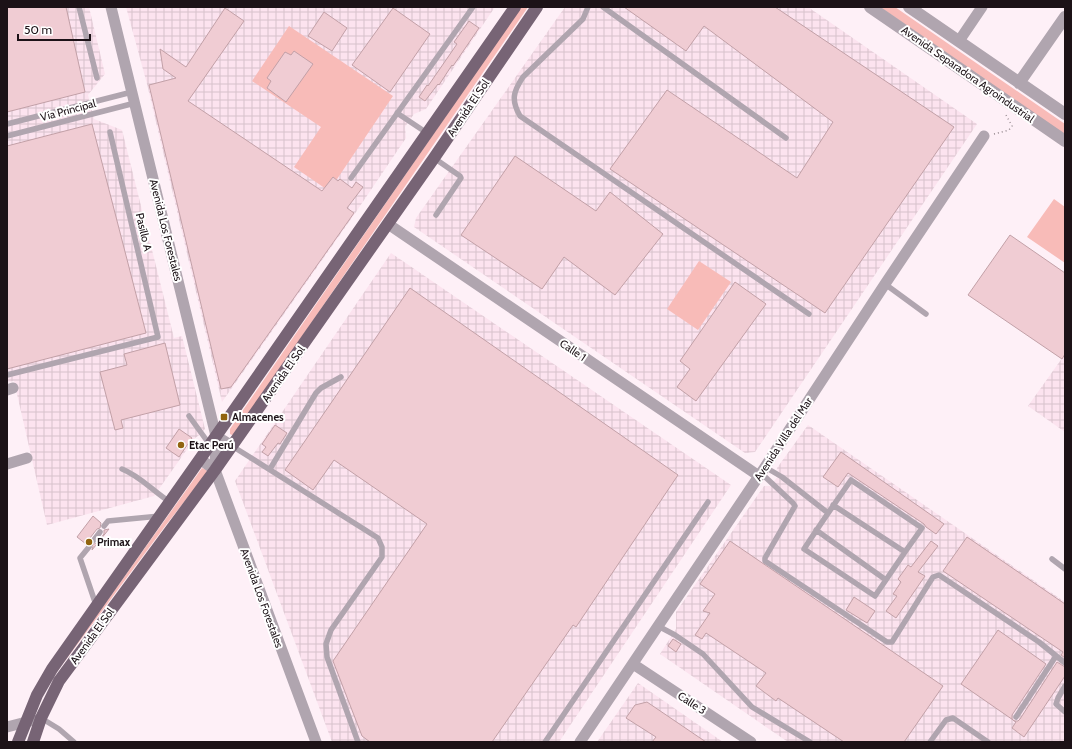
<svg xmlns="http://www.w3.org/2000/svg" width="1072" height="749" viewBox="0 0 1072 749" font-family="Cabin,sans-serif">
<style>
.industrial{fill:url(#industrial-grid)}
.green{fill:#f8bbb8}
.building{fill:#f0ccd3;stroke:#c2a0a7}
.lines{fill:none;stroke-linecap:round;stroke-linejoin:round}
.path{stroke:#95898f;stroke-width:1.5;stroke-dasharray:1 3;stroke-linecap:butt}
.service{stroke:#b0a5af;stroke-width:5.5}
.minor{stroke:#b0a5af;stroke-width:11}
.tertiary{stroke:#b0a5af;stroke-width:12}
.primary{stroke:#776475;stroke-width:12}
.poi-dot{fill:#91640f;stroke:#fff;stroke-width:1.5}
.labels{text-anchor:middle;dominant-baseline:central;stroke-width:4;stroke-linejoin:round;paint-order:stroke}
.street-label{font-size:11px;fill:#1c1217;stroke:#fff}
.poi-label{font-size:11px;font-weight:bold;fill:#1c1217;stroke:#fff;text-anchor:start}
</style>
<defs>
<pattern id="industrial-grid" width="8" height="8" patternUnits="userSpaceOnUse"><rect width="8" height="8" fill="#fce3ef"/><path d="M0 4h8M4 0v8" fill="none" stroke="#d7c2cc"/></pattern>
</defs>
<rect width="100%" height="100%" fill="#fef0f7"/>
<!-- industrial -->
<path class="industrial" d="M7 7H89L105 74 88 95 94 119 122 130 174 338 182 336 205 429 198 436 195 438 154 496 47 525 14 381 7 382Z
M126 7H495L426 109 414 114 405 127 406 138 356 212 222 402 147 84Z
M565 7H808L977 124 755 452 745 453 414 227 416 218Z
M391 253 731 485 559 742H332L235 481Z
M1065 354V432L1028 406Z
M808 425 1065 602V742H788L660 654 676 629V612L764 486H770L779 475 777 468Z
M638 683 723 742H597Z"/>
<!-- green -->
<path class="green" d="M521 7H528L235 434 232 435 230 434V429Z
M880 7H895L1065 124V135Z
M289 26 393 96 329 191 294 167 321 127 252 81Z
M1054 199 1065 207V263L1027 237Z
M699 261 731 282 698 330 667 309Z
M202 468 207 470 206 474 166 525 50 681Z"/>
<!-- building -->
<path class="building" d="M7 7H66L85 92 7 112Z
M624 7H775L954 127 825 313 610 169 667 90 797 178 833 122 704 26 686 51Z
M225 8 244 21 188 101 322 191 333 177 338 181 340 179 352 188 356 182 363 187 347 208 354 213 231 387 221 389 149 85 176 78 163 69 160 49 186 67Z
M393 8 430 34 390 92 352 65Z
M324 12 347 28 332 51 308 36Z
M469 21 479 28 453 66 452 65 439 85 438 84 425 101 419 97 427 85 428 86 457 44 454 42Z
M294 51 313 64 286 102 267 88 271 81 267 78 285 52 291 55Z
M92 124 146 333 7 369V146Z
M515 156 596 211 610 192 663 234 615 295 564 257 542 289 461 235Z
M1010 235 1065 273V354L1062 359 968 295Z
M735 282 766 304 696 401 677 387 690 369 680 361Z
M410 288 678 475 576 627 573 625 492 742H370L362 736 333 661 427 524 334 460 313 490 285 470Z
M165 343 180 405 121 420 123 428 115 430 100 372 127 365 124 354Z
M275 425 287 433 280 444 278 443 268 456 262 452 266 447 262 444Z
M179 429 192 438 179 457 166 448Z
M841 452 944 524 936 534 926 527 924 524 848 473 838 487 823 477Z
M93 516 101 523 100 528 97 529 90 538 91 543 94 544 97 543 104 534V530L109 529 92 550 93 546 91 544 88 543 86 544 77 537Z
M967 537 1065 604V658L1061 655 1063 652 943 571Z
M730 541 943 686 904 742H844L778 698 776 701 756 686 766 673 706 633 702 639 695 635 710 613 703 611 715 594 700 584Z
M931 541 938 546 918 572 925 576 896 618 886 611 897 596 893 594 901 582 898 579 908 565 911 567Z
M854 597 875 611 867 623 846 610Z
M998 630 1046 664 1012 715V719L1014 721H1018L1020 719 1057 662 1065 667V676L1024 737 1012 728 1016 722 961 684Z
M673 639 681 644 676 652 668 646Z
M647 702 706 742H652L656 737 626 718 635 705Z"/>
<g class="lines">
<!-- path -->
<path class="path" d="M994 134 1009 130 1012 126 1006 115"/>
<!-- service -->
<path class="service" d="M79 7 97 78
M588 7 583 19 523 77C513 92 511 100 520 116L809 314
M603 7 786 138
M397 113 427 133
M7 124 132 92
M7 136 135 103
M434 158 460 176 461 178 436 215
M351 178 473 7
M885 284 926 314
M7 375 158 337 110 132
M189 416 210 445
M232 446 378 538 382 547V557L331 630 326 644 327 657 358 742
M765 467 782 477 828 513
M122 469C140 476 153 491 170 502
M270 469 316 393 321 388 341 377
M761 473 793 503 795 506 765 558V561L887 642H892L933 577 939 575 1039 642 1065 663
M833 505 905 552 875 596 804 549C819 526 835 503 851 480L922 528 905 552
M104 526 108 521 160 516
M816 530 886 580
M94 540 100 532
M89 547 80 558 96 605
M1052 559 1065 569
M658 626 675 635 703 654 752 707 810 742
M1065 686 1058 698 1056 704 1065 712
M1016 717 1056 656
M41 718 59 729 74 742
M545 742 708 502
M930 742 946 720 953 718 988 742"/>
<!-- minor -->
<path class="minor" d="M111 7 216 436 232 446
M959 41 982 7
M388 224 759 476
M7 390 13 388
M200 459 215 470 316 742
M7 464 27 458
M215 470 216 436
M633 664 751 742
M7 727 34 720
M580 742 765 467 885 284 984 136"/>
<!-- tertiary -->
<path class="tertiary" d="M870 7 1065 141
M909 7 1065 114
M1019 83 1065 17"/>
<!-- primary -->
<path class="primary" d="M18 742 37 695 52 669 200 459 515 7
M33 742 41 718 59 681 215 470 434 158 537 7"/>
</g>
<!-- markers -->
<g class="poi-dot">
<rect x="220" y="413" width="8" height="8" rx="2"/>
<circle cx="181" cy="445" r="4"/>
<circle cx="89" cy="542" r="4"/>
</g>
<g class="labels">
<!-- street labels -->
<g class="street-label">
<text transform="translate(968 74) rotate(35)">Avenida Separadora Agroindustrial</text>
<text transform="translate(468 108) rotate(-56)">Avenida El Sol</text>
<text transform="translate(68 110) rotate(-15)">Vía Principal</text>
<text transform="translate(166 230) rotate(76)">Avenida Los Forestales</text>
<text transform="translate(144 232) rotate(77)">Pasillo A</text>
<text transform="translate(573 350) rotate(34)">Calle 1</text>
<text transform="translate(283 374) rotate(-55)">Avenida El Sol</text>
<text transform="translate(783 439) rotate(-57)">Avenida Villa del Mar</text>
<text transform="translate(262 598) rotate(70)">Avenida Los Forestales</text>
<text transform="translate(92 636) rotate(-54)">Avenida El Sol</text>
<text transform="translate(692 703) rotate(33)">Calle 3</text>
</g>
<!-- poi labels -->
<g class="poi-label">
<text x="232" y="417">Almacenes</text>
<text x="189" y="445">Etac Perú</text>
<text x="97" y="542">Primax</text>
</g>
</g>
<!-- border -->
<rect width="1072" height="749" fill="none" stroke="#1c1217" stroke-width="16"/>
<!-- scale -->
<path d="M18 34v6h72v-6" fill="none" stroke="#1c1217" stroke-width="2"/>
<text x="24" y="34" font-size="12" fill="#1c1217" stroke="#ffffff" stroke-width="3" paint-order="stroke">50 m</text>
</svg>
